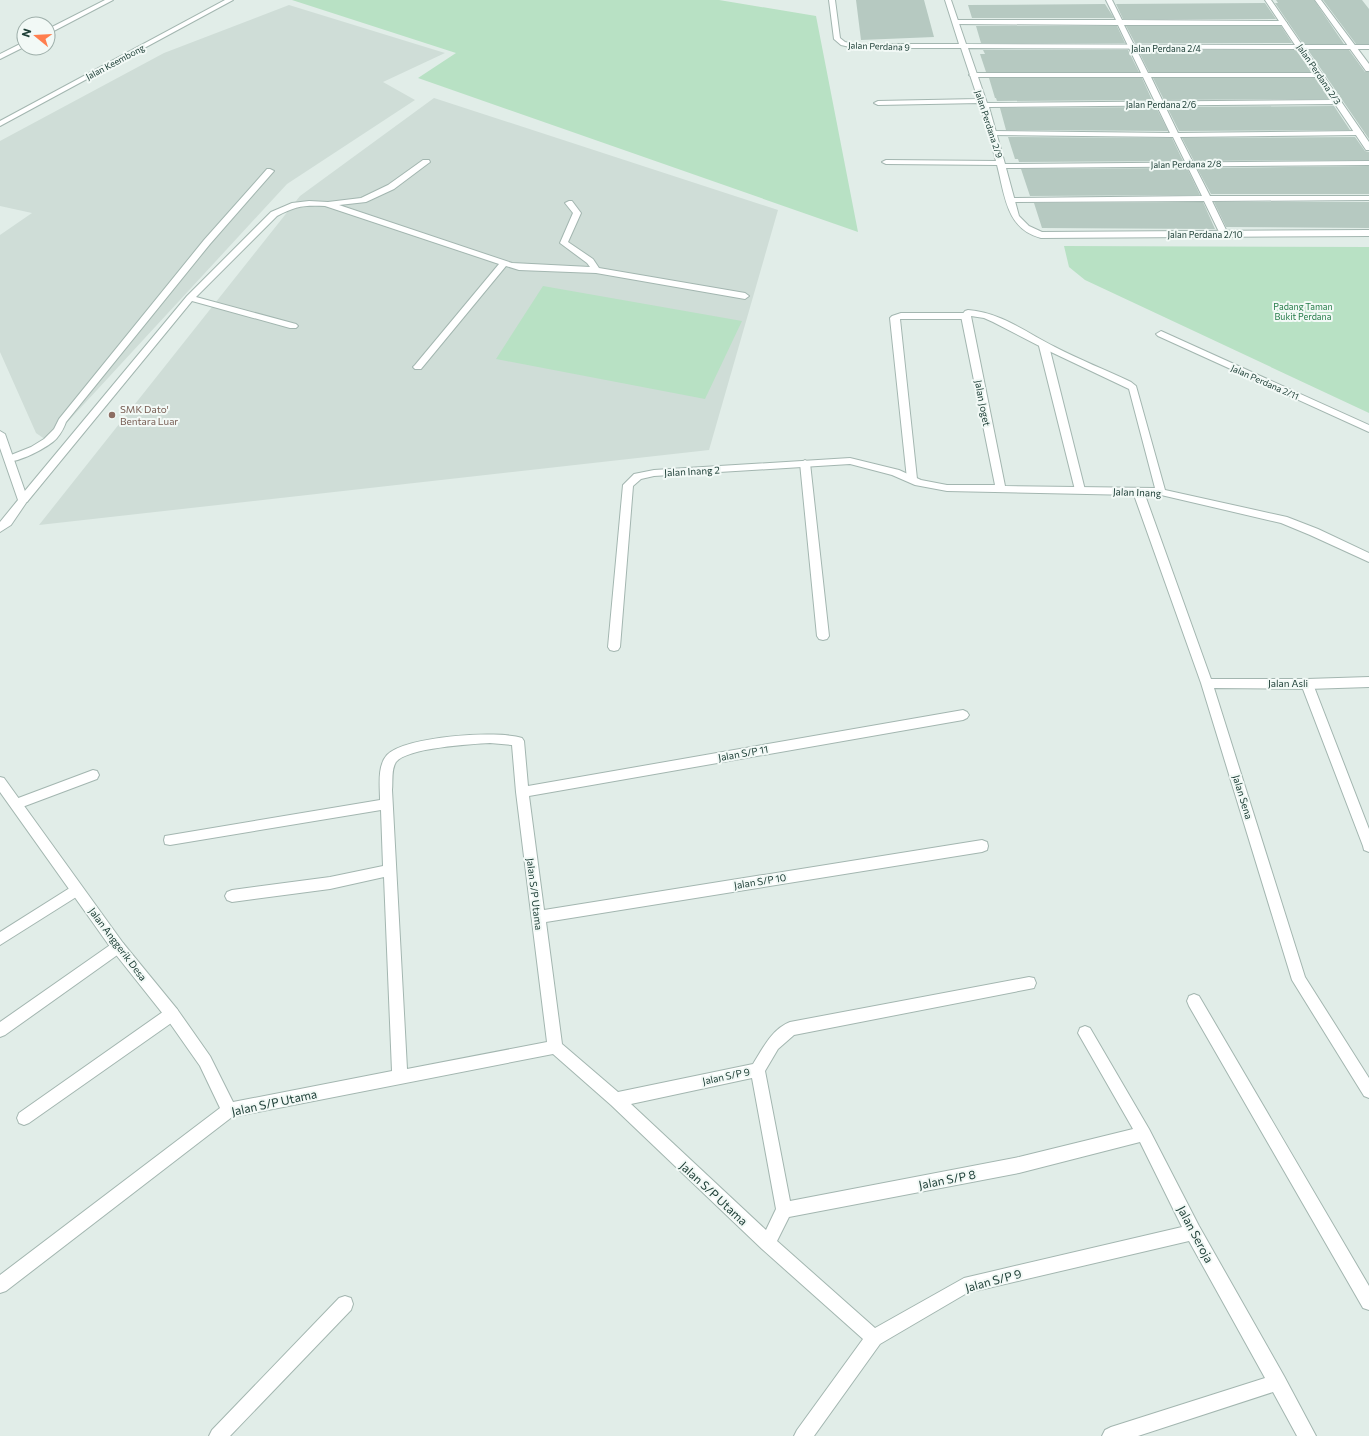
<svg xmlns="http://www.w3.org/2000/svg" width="1369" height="1436" viewBox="0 0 1369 1436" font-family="Commissioner,sans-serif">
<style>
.built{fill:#cfddd7}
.green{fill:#b8e1c4}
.building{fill:#b6c9c1}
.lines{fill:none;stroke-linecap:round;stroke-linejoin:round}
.service-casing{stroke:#a3b6b0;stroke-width:2}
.minor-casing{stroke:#a3b6b0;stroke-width:2}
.tertiary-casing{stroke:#a3b6b0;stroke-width:2}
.service{fill:#fff;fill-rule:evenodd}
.minor{fill:#fff;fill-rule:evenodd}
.tertiary{fill:#fff;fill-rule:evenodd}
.education-dot{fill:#8d6e63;stroke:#f2f9f6;stroke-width:1.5}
.labels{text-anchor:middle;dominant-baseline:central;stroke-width:4;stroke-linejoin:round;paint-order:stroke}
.far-street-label{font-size:9px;fill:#1f4038;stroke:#f2f9f6}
.far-park-label{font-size:9px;fill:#257c49;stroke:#f2f9f6}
.street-label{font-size:10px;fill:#1f4038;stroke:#f2f9f6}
.education-label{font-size:10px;fill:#785e54;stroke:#f2f9f6;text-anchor:start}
.near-street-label{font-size:12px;fill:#1f4038;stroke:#f2f9f6}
</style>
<rect width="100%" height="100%" fill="#e1ede8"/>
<!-- built -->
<path class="built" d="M289 5 445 53 383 82 415 100 287 184 49 442 36 433 0 352V235L32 213 0 206V141L164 53Z
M434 98 778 210 709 450 39 525 300 196Z"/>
<!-- green -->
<path class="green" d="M292 0H719L816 16 858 232 418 78 456 53Z
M1064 246 1369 247V413L1085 280 1069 267Z
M543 286 742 321 705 399 496 359Z"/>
<!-- building -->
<path class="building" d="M856 0H924L934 37 861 40Z
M1276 0H1314L1344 44H1303L1275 3H1278Z
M1323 0H1362L1369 9V44H1356Z
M1265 3 1276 19H1123L1116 4Z
M1105 4 1114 18H972L968 5Z
M976 26H1117L1125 43H981Z
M1126 26H1281L1292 43H1135Z
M983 50H1128L1139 72H986L980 54H985Z
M1138 50H1297L1311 72H1149Z
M1308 50H1349L1365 72H1369V139Z
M989 78H1142L1152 100 997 101 996 98H995Z
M1153 78H1316L1329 99 1164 100Z
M1334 106 1350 130 1179 131 1167 107Z
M1156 107 1168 131 1006 130 1000 108Z
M1008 137 1172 138 1183 161 1019 162 1018 159H1015Z
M1355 137 1365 151 1369 152V160L1194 161 1182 138Z
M1369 166V194H1211L1197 168Z
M1187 168 1200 195 1030 196 1021 169Z
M1203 202 1215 229 1042 228 1034 203Z
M1214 202H1369V228L1226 227Z"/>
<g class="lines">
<!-- service casing -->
<g class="service-casing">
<path id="service" d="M1106 0H1112L1122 20 1284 21 1287 23 1284 25H1124L1148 73H1319L1323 75 1319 77H1151L1178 133 1359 131 1363 133 1359 135 1180 137 1210 196H1369V200L1212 201 1228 234 1224 237 1220 234 1204 201 1007 202V198H1010L1202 196 1173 137 992 135 988 133 992 131 1170 133 1143 77H973L969 75 973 73H1141L1118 25 956 24 953 22 956 20H1116Z
M1315 0H1321L1369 64V71H1366Z
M423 160H429L430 162 394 189 366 202 339 205 512 263 590 267 587 263 560 243 573 213 565 203 569 201H572L581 213 568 242 593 259 599 268 745 293 749 296 745 299 596 273 519 270 506 266 421 369H415L413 367 415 365 499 264 325 206C304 205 296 206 277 216L196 297 296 324 298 326 296 328H290L192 301 27 502H19L18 500 19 498 187 296 271 212 292 203 309 201 328 202 361 198 388 185Z
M267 169H270L274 171 210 244 66 422C64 428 61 433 57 438 49 447 17 464 6 461L5 459 6 457 31 447 44 439 54 429 59 419 204 240Z
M901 313H966L971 316 966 319H900L917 479 912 482 907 479 890 318 892 316Z
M1044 343 1049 346 1085 490 1080 493 1075 490 1039 346Z
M805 460 810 463 829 636 827 639 823 640 819 639 817 636 800 463Z
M1307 679 1311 681 1313 684 1369 829V852L1364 850 1363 846 1301 684 1303 681Z
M93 770 97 771 99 775 97 779 17 809 13 808 11 804 13 800Z
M76 884 81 886 83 890 81 894 0 945V932Z
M118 941 123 943 125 947 123 951 5 1035 0 1037V1022L113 943Z
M1194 994 1199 996 1369 1286V1310L1363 1308 1189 1006 1187 1001 1189 996Z
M172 1007 177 1009 179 1014 177 1019 29 1123 24 1125 19 1123 17 1118 19 1113 167 1009Z
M345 1296 351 1298 353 1304 351 1310 230 1436H209L212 1430 339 1298Z"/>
</g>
<!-- minor casing -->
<g class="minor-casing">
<path id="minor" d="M105 0H113L48 34V29Z
M829 0H835L840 38 845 42 854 44H959L945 0H951L966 44 1295 45 1265 0H1271L1302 45H1369V49H1305L1369 142V150H1366L1335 104 989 107 1005 164 1369 161V165L1006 168 1019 216 1029 226 1042 232 1369 230V236L1041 238C1006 229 1005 195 997 165L886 164 882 162 886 160 996 161 980 103 878 105 874 103 878 101 978 99 961 48H854L841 45 834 39ZM968 48 1298 49 1332 100 987 103Z
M24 42V47L0 59V54Z
M968 310C1000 312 1027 333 1055 347 1080 360 1106 370 1131 382L1136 386 1165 490 1287 517 1318 529 1369 553V562L1310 535 1281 523 1161 495H1145L1211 679H1307L1369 677V687L1307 689 1214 688 1305 977 1369 1078V1098L1364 1096 1292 980 1201 683 1134 495 947 491 915 485 892 475 850 464 654 476 641 479 633 486 620 647 618 650 614 651 610 650 608 647 623 485 634 474 654 470 850 458 899 470 921 480 947 485H995L961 316 965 311ZM971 316 984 318 993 322 1051 352 1129 389 1155 488 1005 486Z
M1161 331 1369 425V432L1158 336 1156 334Z
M963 710 967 712 969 715 967 718 963 720 529 796 544 910 982 840 987 842 988 846 987 850 982 852 546 922 562 1044 618 1092 753 1064C763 1048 772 1029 790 1022L1029 977 1034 978 1036 983 1034 988 1029 989 794 1035 778 1049 765 1071 790 1201 1019 1157 1133 1129 1078 1033 1080 1028 1085 1026 1090 1028 1149 1129 1199 1226 1284 1376 1316 1436H1297L1273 1392 1138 1436H1102L1105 1430 1111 1427 1265 1378 1189 1241 967 1293 880 1344 814 1436H794L797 1430 863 1339 762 1249 611 1105 553 1054 232 1117 6 1291 0 1293V1275L220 1108 200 1066 167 1019 113 951 0 792V777L4 778 123 943 177 1009 210 1056 233 1102 392 1071 384 877 330 889 232 902 227 900 225 896 227 892 232 890 330 877 383 866 381 810 170 845 165 844 164 840 165 836 380 800C380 786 377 766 387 755 405 736 498 730 522 738L524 741 528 786ZM490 743 512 745 516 792 547 1042 407 1069 392 790C393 782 391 769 396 762 407 748 471 744 490 743ZM752 1078 776 1209 766 1230 631 1104ZM1140 1142 1182 1227 964 1278 875 1328 777 1241 789 1217 1019 1173Z"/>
</g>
<!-- tertiary casing -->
<g class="tertiary-casing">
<path id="tertiary" d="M225 0H233L0 126V121Z
M0 431 5 434 28 500 11 525 0 532V522L18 500 0 448Z"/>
</g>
<!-- service -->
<use href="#service" class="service"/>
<!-- minor -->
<use href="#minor" class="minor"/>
<!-- tertiary -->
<use href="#tertiary" class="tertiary"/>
</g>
<!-- markers -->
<circle class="education-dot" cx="112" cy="415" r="4"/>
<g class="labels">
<!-- far-street labels -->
<g class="far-street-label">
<text transform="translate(879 46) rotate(2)">Jalan Perdana 9</text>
<text x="1166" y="48">Jalan Perdana 2/4</text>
<text transform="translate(115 62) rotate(-28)">Jalan Keembong</text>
<text transform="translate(1319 74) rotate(56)">Jalan Perdana 2/3</text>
<text x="1161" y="104">Jalan Perdana 2/6</text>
<text transform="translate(989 124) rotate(72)">Jalan Perdana 2/9</text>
<text transform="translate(1186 164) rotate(-1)">Jalan Perdana 2/8</text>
<text x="1205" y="234">Jalan Perdana 2/10</text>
<text transform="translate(1265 382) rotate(24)">Jalan Perdana 2/11</text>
</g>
<!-- far-park labels -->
<g class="far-park-label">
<text x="1303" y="306">Padang Taman<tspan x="1303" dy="10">Bukit Perdana</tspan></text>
</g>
<!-- street labels -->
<g class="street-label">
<text transform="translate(983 403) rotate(79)">Jalan Joget</text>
<text transform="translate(692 471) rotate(-3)">Jalan Inang 2</text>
<text transform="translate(1137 492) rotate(2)">Jalan Inang</text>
<text x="1288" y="683">Jalan Asli</text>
<text transform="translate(743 753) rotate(-10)">Jalan S/P 11</text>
<text transform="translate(1243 797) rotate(73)">Jalan Sena</text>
<text transform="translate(760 881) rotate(-9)">Jalan S/P 10</text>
<text transform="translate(535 894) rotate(83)">Jalan S/P Utama</text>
<text transform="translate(118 944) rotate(53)">Jalan Anggerik Desa</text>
<text transform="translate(726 1076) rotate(-12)">Jalan S/P 9</text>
</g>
<!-- education labels -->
<g class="education-label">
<text x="120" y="409">SMK Dato'<tspan x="120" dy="12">Bentara Luar</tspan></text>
</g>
<!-- near-street labels -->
<g class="near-street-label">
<text transform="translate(274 1102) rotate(-12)">Jalan S/P Utama</text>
<text transform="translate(947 1179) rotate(-11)">Jalan S/P 8</text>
<text transform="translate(714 1193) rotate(43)">Jalan S/P Utama</text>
<text transform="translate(1196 1234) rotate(62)">Jalan Seroja</text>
<text transform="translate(993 1280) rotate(-15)">Jalan S/P 9</text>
</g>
</g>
<!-- north arrow -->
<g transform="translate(36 36) rotate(288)"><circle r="19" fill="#f2f9f6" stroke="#9eafaa"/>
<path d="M0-3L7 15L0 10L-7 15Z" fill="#ff7e4e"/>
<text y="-6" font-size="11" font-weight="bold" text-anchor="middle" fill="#1f4038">N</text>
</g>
</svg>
